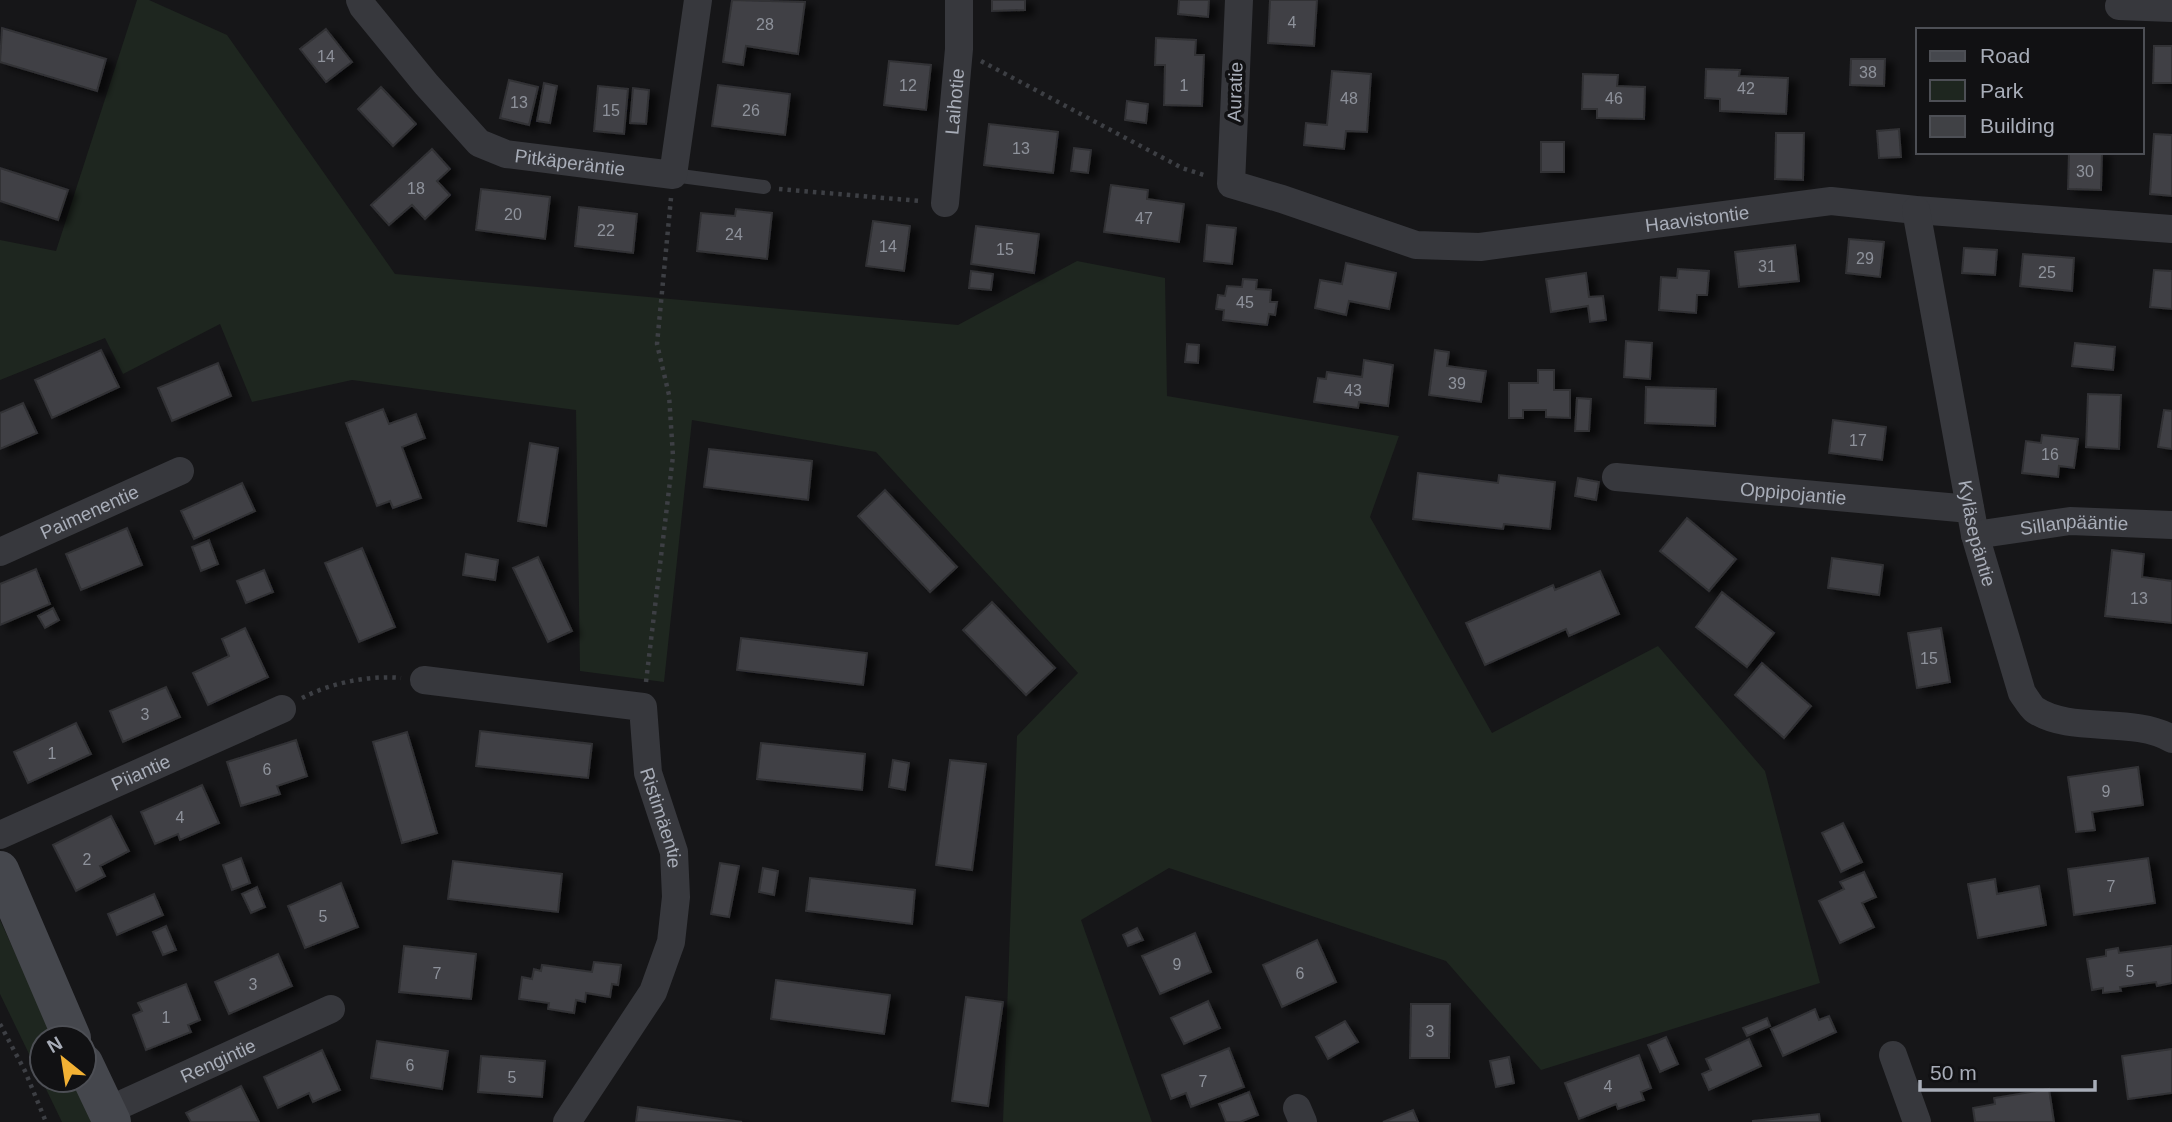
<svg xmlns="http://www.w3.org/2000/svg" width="2172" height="1122" viewBox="0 0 2172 1122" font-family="Helvetica,sans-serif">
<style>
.green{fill:#1e261f}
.building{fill:#404145;stroke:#303034;stroke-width:2;filter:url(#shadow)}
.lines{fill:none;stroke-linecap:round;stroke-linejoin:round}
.path{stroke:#3d3f44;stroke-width:4.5;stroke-dasharray:3.5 5;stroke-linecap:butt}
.lane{stroke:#37383d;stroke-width:14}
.street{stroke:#37383d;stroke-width:28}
.secondary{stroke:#45474d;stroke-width:38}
.labels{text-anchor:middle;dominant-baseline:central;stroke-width:7;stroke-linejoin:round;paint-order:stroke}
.number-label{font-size:16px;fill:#8e929b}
.street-label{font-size:19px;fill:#a8adb8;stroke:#111113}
</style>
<defs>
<filter id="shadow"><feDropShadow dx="8" dy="4.5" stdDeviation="3.5" flood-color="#0009"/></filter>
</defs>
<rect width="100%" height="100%" fill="#161618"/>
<!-- green -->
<path class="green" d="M137 0H149L227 35 395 274 958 325 1077 261 1165 278 1167 396 1399 436 1370 517 1492 733 1658 646 1765 771 1820 983 1541 1070 1446 961 1169 868 1081 920 1152 1122H1003L1017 736 1078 673 876 452 692 420 664 682 580 671 576 410 352 380 252 402 220 324 123 374 105 338 0 380V240L56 251Z
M0 920 54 1038H42V1080H73L92 1122H62L0 994Z"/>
<!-- building -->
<path class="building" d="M732 0 805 2 798 54 746 46 743 65 723 62Z
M992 0H1025V10L992 11Z
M1179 0H1209L1208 17 1178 14Z
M1270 0H1317L1314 46 1268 43Z
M2 28 106 59 97 91 0 62Z
M326 29 352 62 326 82 300 49Z
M1156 38 1196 40 1195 55H1204L1202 106 1164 105 1165 65H1155Z
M2154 46H2172V83H2153Z
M1851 59H1885L1884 86 1850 85Z
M889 61 931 65 926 110 884 105Z
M1706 69 1740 70 1739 76 1788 78 1786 114 1720 111V99L1705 98Z
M1332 71 1371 74 1367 132 1346 131 1344 149 1304 145 1306 123 1327 125Z
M1583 74 1618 75 1617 86 1645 87 1644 119 1597 118V109H1582Z
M509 80 538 87 529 125 500 118Z
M544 83 557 86 550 123 537 121Z
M718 85 790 94 785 135 712 126Z
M598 86 628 89 624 134 594 131Z
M381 87 416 124 393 146 358 109Z
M633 88 649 90 646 124 630 123Z
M1127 101 1148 104 1146 123 1125 120Z
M989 124 1058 132 1053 173 984 165Z
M1899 129 1901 157 1879 158 1877 131Z
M1776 133H1804L1803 180 1775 179Z
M2154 134 2172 135V196L2150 194Z
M1541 142H1564V172H1541Z
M1074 148 1091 150 1088 173 1071 171Z
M432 149 450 169 437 181 450 195 425 219 412 205 389 225 371 205Z
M2069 152H2102L2101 190 2068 189Z
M0 168 68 190 58 220 0 201Z
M1111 185 1148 190 1147 199 1184 204 1179 242 1104 232Z
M481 189 550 197 545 239 476 230Z
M579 207 637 214 633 253 575 246Z
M736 209 772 213 767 259 697 251 701 213 735 216Z
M873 221 910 226 904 271 866 266Z
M1207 225 1236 228 1232 264 1204 261Z
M976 226 1039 234 1034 273 971 264Z
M1849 239 1884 242 1880 277 1846 273Z
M1795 245 1799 281 1739 287 1735 252Z
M1964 248 1997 250 1995 275 1962 273Z
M2023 254 2074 258 2072 291 2020 286Z
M1346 263 1396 273 1389 309 1349 301 1346 315 1315 308 1320 280 1342 284Z
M1678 269 1709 271 1707 295H1697L1696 313 1659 310 1661 277 1677 278Z
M2154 270 2172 271V309L2150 307Z
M971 271 993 274 991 290 969 288Z
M1586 273 1589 297 1603 296 1606 320 1590 322 1588 306 1551 312 1546 279Z
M1243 279 1257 280 1256 289 1271 290 1270 302H1277L1275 315 1269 314 1267 325 1223 320 1224 310 1216 309 1218 295 1225 296 1227 286 1242 287Z
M1626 341 1652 343 1650 379 1624 377Z
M2075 343 2115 347 2113 370 2072 366Z
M1187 344 1199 345 1198 363 1185 362Z
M101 350 119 387 52 418 35 380Z
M1435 350 1449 352 1447 366 1486 371 1481 402 1429 395Z
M1364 360 1393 365 1388 406 1359 402 1358 408 1314 402 1318 378 1326 379 1327 372 1362 377Z
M218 363 231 396 172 421 158 388Z
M1538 370H1554V390H1570V418L1546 417V410H1523V418H1509V383H1538Z
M1646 387 1716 389 1715 426 1645 423Z
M2088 394 2121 395 2119 449 2086 447Z
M1577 398 1591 399 1589 431H1575Z
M23 403 37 433 0 449V413Z
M383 409 389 424 416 414 425 438 402 447 421 498 393 508 390 501 377 506 346 423Z
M2164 410 2172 411V449L2158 447Z
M1833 420 1886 427 1882 460 1829 453Z
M2042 435 2078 439 2074 468 2059 466 2058 477 2022 473 2026 441 2041 443Z
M530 443 558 448 546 526 518 521Z
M709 449 812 461 808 500 704 487Z
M1418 473 1498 483 1499 475 1555 482 1550 529 1504 524 1503 529 1413 519Z
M1578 478 1599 482 1596 500 1575 496Z
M242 483 255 511 194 539 181 511Z
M885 490 957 567 930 592 858 516Z
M1687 518 1736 559 1709 591 1660 551Z
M127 528 142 565 81 590 66 554Z
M209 540 218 564 201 571 192 547Z
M362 548 395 627 359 642 325 563Z
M2112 550 2144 554 2142 577 2172 581V623L2105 616Z
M466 554 498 560 495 580 463 575Z
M538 557 572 631 548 642 513 568Z
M1832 558 1883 565 1879 595 1828 588Z
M36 569 50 604 0 625V584Z
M264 570 273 592 246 603 237 581Z
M1600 571 1619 614 1569 636 1566 629 1485 665 1466 623 1553 585 1555 590Z
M1722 592 1774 633 1747 667 1696 627Z
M992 602 1055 668 1026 695 963 630Z
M53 608 59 620 45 628 38 616Z
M245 628 268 677 208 705 193 673 229 656 222 639Z
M1941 628 1950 682 1917 688 1908 633Z
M741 638 867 653 863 685 737 670Z
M1762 663 1811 706 1784 738 1735 695Z
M166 687 180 717 123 742 110 711Z
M76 723 91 754 28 783 14 752Z
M480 731 592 744 588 778 476 766Z
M407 732 437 833 402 843 373 742Z
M296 740 307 776 277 786 280 794 241 806 227 762Z
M761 743 865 754 862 790 757 779Z
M893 760 909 763 905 790 889 787Z
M950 760 986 764 972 870 936 865Z
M2138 767 2143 805 2092 812 2095 830 2076 832 2068 777Z
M202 785 219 823 180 840 178 834 155 844 141 812Z
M111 816 129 851 100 866 105 876 76 891 53 845Z
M1843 823 1862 862 1841 872 1822 833Z
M241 858 250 883 232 890 223 865Z
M2148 858 2155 903 2074 915 2068 869Z
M453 861 562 874 558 912 448 899Z
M720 863 739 866 729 917 711 914Z
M763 868 778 871 774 895 759 892Z
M1864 872 1876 897 1862 903 1874 927 1840 943 1819 901 1844 889 1840 882Z
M810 878 915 890 912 924 806 911Z
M1995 879 1997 894 2039 886 2046 925 1978 938 1968 884Z
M341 883 358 927 305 948 288 906Z
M257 887 265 907 251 913 242 894Z
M154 894 163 915 117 935 108 914Z
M166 926 176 950 163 955 153 932Z
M1137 928 1143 940 1128 946 1123 935Z
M1195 933 1211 972 1160 994 1142 956Z
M1317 940 1336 982 1282 1007 1263 965Z
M404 946 476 954 471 999 399 992Z
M2172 946V983L2157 986 2156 982 2120 987 2121 991 2103 993V988L2092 990 2087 959 2106 956V950L2118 948 2119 953Z
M278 954 292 986 229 1014 215 982Z
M594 962 621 965 618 985 612 984 610 997 586 993 585 1002 576 1000 574 1013 548 1009 549 1003 519 999 522 977 532 979 534 969 541 971 542 965 592 972Z
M776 980 890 995 884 1034 771 1019Z
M186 984 200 1020 188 1025 191 1032 146 1050 133 1015 142 1011 138 1003Z
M966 997 1003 1002 988 1106 952 1101Z
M1208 1001 1220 1028 1184 1044 1171 1018Z
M1411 1004H1450L1449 1058H1410Z
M1815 1009 1819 1020 1829 1016 1836 1032 1783 1056 1771 1029Z
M1767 1018 1770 1026 1747 1036 1743 1028Z
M1345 1021 1358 1042 1328 1059 1316 1037Z
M1666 1037 1678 1064 1660 1072 1648 1045Z
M1749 1039 1761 1066 1709 1090 1702 1074 1711 1070 1706 1059Z
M377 1041 448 1051 442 1089 371 1078Z
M1229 1048 1244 1087 1191 1107 1186 1093 1171 1099 1162 1075Z
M2172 1049V1093L2128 1099 2122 1056Z
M322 1050 340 1090 313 1102 309 1093 278 1108 264 1077Z
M1639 1055 1651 1088 1641 1092 1644 1100 1618 1109 1616 1104 1579 1119 1565 1083Z
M481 1056 545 1061 542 1097 478 1092Z
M1509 1057 1514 1083 1496 1087 1490 1061Z
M241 1086 259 1122H191L186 1113Z
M2049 1089 2054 1122H1975L1973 1108 1995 1104 1994 1098Z
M1249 1092 1258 1115 1240 1122H1226L1219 1104Z
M638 1107 742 1122H636Z
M1413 1110 1418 1122H1383Z
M1819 1114 1820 1122H1753V1121Z"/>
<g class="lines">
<!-- path -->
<path class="path" d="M981 61 1182 168 1207 176
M779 189 920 201
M646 682 673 456 669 395 657 344 671 198
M302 698C331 683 368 675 401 678
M0 1024 25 1071 46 1122"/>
<!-- lane -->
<path class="lane" d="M673 175 764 187"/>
<!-- street -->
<g class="street">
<path id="s1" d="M360 0 363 7 426 84 479 143 506 154 673 175 698 0"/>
<path id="s2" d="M1239 0 1231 184 1282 199 1416 245 1480 247 1831 201 1916 210 2172 229"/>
<path d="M2119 6 2172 8"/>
<path id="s3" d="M945 203 959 49V0"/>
<path id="s4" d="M1916 210 1975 535 2022 693C2026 698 2030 706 2035 710 2071 734 2133 716 2172 739"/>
<path id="s5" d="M1616 477 1970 509"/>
<path id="s6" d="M1975 535 2070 521 2172 525"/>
<path id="s7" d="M0 552 180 471"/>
<path id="s8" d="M424 680 643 707 648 773 674 852 676 897 671 942 653 992 567 1122"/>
<path id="s9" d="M0 835 282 709"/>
<path d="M1893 1055 1917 1122"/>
<path d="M1297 1108 1303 1122"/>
<path id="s10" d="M107 1111 331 1009"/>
</g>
<!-- secondary -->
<path class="secondary" d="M0 870 72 1038
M84 1063 112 1122"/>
</g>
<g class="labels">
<!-- number labels -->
<g class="number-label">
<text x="1292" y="22">4</text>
<text x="765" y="24">28</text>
<text x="326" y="56">14</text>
<text x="1868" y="72">38</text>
<text x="908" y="85">12</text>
<text x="1184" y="85">1</text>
<text x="1746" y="88">42</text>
<text x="1349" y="98">48</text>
<text x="1614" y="98">46</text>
<text x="519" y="102">13</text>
<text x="611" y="110">15</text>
<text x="751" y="110">26</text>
<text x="1021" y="148">13</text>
<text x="2085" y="171">30</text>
<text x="416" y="188">18</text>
<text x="513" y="214">20</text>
<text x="1144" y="218">47</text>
<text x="606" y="230">22</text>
<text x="734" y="234">24</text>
<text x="888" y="246">14</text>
<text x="1005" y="249">15</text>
<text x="1865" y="258">29</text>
<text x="1767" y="266">31</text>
<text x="2047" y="272">25</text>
<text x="1245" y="302">45</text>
<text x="1457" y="383">39</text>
<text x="1353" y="390">43</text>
<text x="1858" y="440">17</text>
<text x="2050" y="454">16</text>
<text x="2139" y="598">13</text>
<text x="1929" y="658">15</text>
<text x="145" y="714">3</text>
<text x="52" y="753">1</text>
<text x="267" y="769">6</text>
<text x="2106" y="791">9</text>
<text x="180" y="817">4</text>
<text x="87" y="859">2</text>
<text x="2111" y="886">7</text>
<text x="323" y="916">5</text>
<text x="1177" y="964">9</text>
<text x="2130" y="971">5</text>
<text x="437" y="973">7</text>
<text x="1300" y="973">6</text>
<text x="253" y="984">3</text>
<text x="166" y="1017">1</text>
<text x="1430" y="1031">3</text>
<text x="410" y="1065">6</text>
<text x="512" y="1077">5</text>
<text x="1203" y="1081">7</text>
<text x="1608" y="1086">4</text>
</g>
<!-- street labels -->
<g class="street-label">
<text transform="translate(1235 92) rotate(-88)">Auratie</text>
<text stroke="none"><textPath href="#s3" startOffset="102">Laihotie</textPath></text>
<text stroke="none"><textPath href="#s1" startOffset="280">Pitkäperäntie</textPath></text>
<text stroke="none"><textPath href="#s2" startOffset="662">Haavistontie</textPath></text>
<text stroke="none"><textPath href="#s5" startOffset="178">Oppipojantie</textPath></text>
<text stroke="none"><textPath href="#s7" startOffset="98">Paimenentie</textPath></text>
<text stroke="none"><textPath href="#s6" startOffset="100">Sillanpääntie</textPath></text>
<text stroke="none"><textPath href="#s4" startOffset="329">Kyläsepäntie</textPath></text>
<text stroke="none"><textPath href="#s9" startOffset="154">Piiantie</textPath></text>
<text stroke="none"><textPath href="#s8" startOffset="334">Ristimäentie</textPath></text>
<text stroke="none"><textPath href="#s10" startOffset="122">Rengintie</textPath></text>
</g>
</g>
<!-- legend -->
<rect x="1916" y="28" width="228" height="126" fill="#111113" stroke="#4d4f55" stroke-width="2"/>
<rect x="1930" y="51" width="35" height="10" fill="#45474d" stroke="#4d4f55" stroke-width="2"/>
<text x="1980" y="63" font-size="21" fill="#a8adb8">Road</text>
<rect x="1930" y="80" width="35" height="21" fill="#1e261f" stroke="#4d4f55" stroke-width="2"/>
<text x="1980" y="98" font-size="21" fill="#a8adb8">Park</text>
<rect x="1930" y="116" width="35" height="21" fill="#404145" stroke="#4d4f55" stroke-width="2"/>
<text x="1980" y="133" font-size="21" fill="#a8adb8">Building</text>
<!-- north arrow -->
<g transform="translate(63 1059) rotate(330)"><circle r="33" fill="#111113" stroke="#4d4f55" stroke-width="2"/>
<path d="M0-5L12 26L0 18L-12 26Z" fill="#f2b134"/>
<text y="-10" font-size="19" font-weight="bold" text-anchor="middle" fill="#a8adb8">N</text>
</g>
<!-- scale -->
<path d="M1920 1080v10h175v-10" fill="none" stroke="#a8adb8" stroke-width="3.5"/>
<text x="1930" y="1080" font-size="21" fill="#a8adb8" stroke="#111113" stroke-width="5" paint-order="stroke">50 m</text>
</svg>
